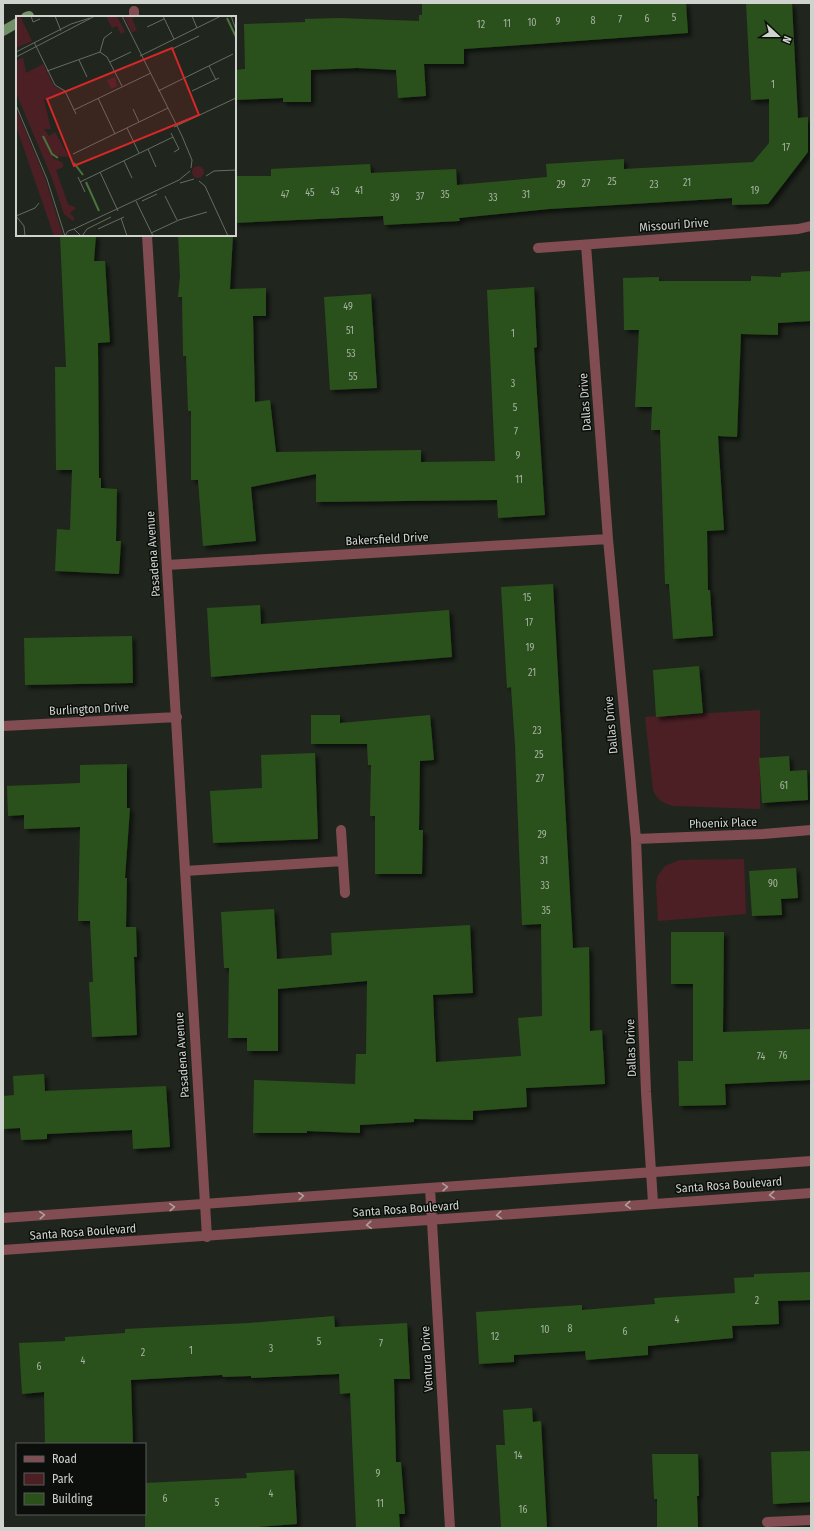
<svg xmlns="http://www.w3.org/2000/svg" width="814" height="1531" viewBox="0 0 814 1531" font-family="'Fira Sans Condensed',sans-serif">
<style>
.green{fill:#4c1f25}
.lines{fill:none;stroke-linecap:round;stroke-linejoin:round}
.stream{stroke:#729068;stroke-width:10}
.building{fill:#2a511a;filter:url(#shadow)}
.minor{stroke:#814d52;stroke-width:10}
.oneway{stroke:#b09d9c}
.labels{text-anchor:middle;dominant-baseline:central;stroke-width:3;stroke-linejoin:round;paint-order:stroke}
.number-label{font-size:10px;fill:#a6b2a1}
.street-label{font-size:12px;fill:#cfd3ce;stroke:#0b0e0a}
.inset-river{fill:none;stroke:#4a733c;stroke-width:2}
.inset-road{fill:none;stroke:#666b64;stroke-width:1}
.view{fill:#d62828;fill-opacity:0.15;stroke:#d62828;stroke-width:2}
.inset-edge{fill:none;stroke:#cfd3ce;stroke-width:2}
</style>
<defs>
<filter id="shadow"><feDropShadow dx="3.5" dy="3.5" stdDeviation="2" flood-color="#0009"/></filter>
</defs>
<rect width="100%" height="100%" fill="#20261e"/>
<!-- green -->
<path class="green" d="M760 710V809L674 806C664 804 657 800 653 790L645 717Z
M744 859 746 914 658 921 656 886 657 877 665 866 679 860Z"/>
<g class="lines">
<!-- stream -->
<path class="stream" d="M26 17 29 16
M3 31 17 23"/>
</g>
<!-- building -->
<path class="building" d="M422 3H686L688 33 464 49V64H424L426 96 398 98 396 70 357 68 311 70V102H283V98L235 100V70L245 69 244 24 305 22V19L339 18 419 21V15H422Z
M746 3H792L798 118 808 117V152L768 204 732 205V198L549 209 459 218 460 221 384 225 383 216 235 223V176H271V169L370 164 371 173 456 169 457 185 547 177 546 164 624 159V169L753 162 769 143V99L751 100Z
M60 235H96L94 261H105L110 342 98 343 99 478H101V488L117 489 116 541H121L119 574 55 571 57 529 70 530 72 470H56L55 367H66Z
M178 235H233L230 289 266 288V316H253L255 402 270 400 276 452 421 450V462L495 461 487 290 534 287 537 347 534 348 545 515 498 518 497 500 316 502V474L251 487 256 541 203 546 198 480H191V411H188L186 356H183L182 297H178L180 276Z
M811 271V321L778 323V335L741 334 737 437 718 436 724 530 707 531 708 590H710L713 636 673 639 669 584H665L660 430H651L652 407H635L639 330H624L623 278 659 277V281H751V276L781 277V273Z
M371 294 377 388 330 390 324 297Z
M553 584 573 948 589 947 590 1031 602 1030 605 1084 526 1088 527 1107 473 1111V1120L414 1119V1122L360 1125V1133L307 1131V1133H253L254 1080 355 1084 356 1054H366L367 981 278 989V1051H247V1038H228L229 968H224L221 912 274 909 277 959 332 955 331 933 470 925 473 993 433 995 436 1062 521 1056 518 1018 542 1016 541 924 522 925 515 745 511 687 507 688 501 587Z
M260 605 261 624 449 610 452 657 211 677 207 608Z
M132 636 133 683 25 685 24 638Z
M699 666 703 713 656 717 653 670Z
M311 715H340V723L430 715 434 760 420 761 419 830H423L422 874H375V816H370L371 765H368L367 744H311Z
M315 753 318 839 213 843 210 791 262 788 261 755Z
M789 756 790 771 807 770 808 800 762 803 759 758Z
M127 764V808H130L125 878H127L126 927H136L137 957H134L137 1035 92 1037 89 982H93L90 921H78L80 827 24 829V815L8 816 7 786 80 783V765Z
M796 868 798 898 781 899 782 915 752 916 749 871Z
M671 932H724L723 1032 811 1029V1080L725 1084 726 1105 679 1106 678 1061H693V984H671Z
M44 1074 45 1091 166 1086 170 1147 133 1149 132 1130 47 1134V1139L21 1140 20 1128 3 1129V1096L14 1095 13 1076Z
M811 1272V1300L778 1301 779 1324 732 1326 733 1338 648 1346V1355L586 1360 585 1351 514 1355V1362L479 1364 476 1312 582 1305V1310L655 1304 654 1298 735 1293 734 1278 754 1277V1274Z
M334 1316 335 1327 407 1323 410 1379H394L396 1462H401L405 1514H399L400 1528H356L350 1393 340 1394 339 1374 251 1378V1376L223 1377 222 1375 131 1380 133 1444H45L44 1392 22 1394 19 1343 65 1341V1337L125 1333V1329L249 1323Z
M532 1408 533 1422 541 1421 547 1528H501L496 1445H505L503 1410Z
M811 1451V1502L773 1504 771 1452Z
M652 1454H698L699 1496H697L698 1528H657V1499H654Z
M294 1470 297 1524 244 1528H145V1483L247 1478 246 1473Z"/>
<g class="lines">
<!-- minor -->
<path class="minor" d="M134 11V17
M147 235 207 1237
M586 245 608 539 636 839 646 1092 653 1203
M538 248 798 229 811 226
M167 565 608 539
M3 726 177 717
M341 830 345 893
M636 839 763 834 811 830
M185 871 343 861
M430 1188 450 1528
M3 1218 811 1161
M3 1250 811 1193
M767 1522 811 1520"/>
</g>
<!-- one-way arrows -->
<defs><path id="oneway-chevron" d="M-2-3.5L2.5 0L-2 3.5" fill="none" stroke-width="1.6" stroke-linecap="round" stroke-linejoin="round"/></defs>
<g class="oneway">
<use href="#oneway-chevron" transform="translate(445 1187) rotate(-4)"/>
<use href="#oneway-chevron" transform="translate(772 1195) rotate(176)"/>
<use href="#oneway-chevron" transform="translate(301 1196) rotate(-5)"/>
<use href="#oneway-chevron" transform="translate(628 1205) rotate(176)"/>
<use href="#oneway-chevron" transform="translate(172 1207) rotate(-4)"/>
<use href="#oneway-chevron" transform="translate(42 1215) rotate(-4)"/>
<use href="#oneway-chevron" transform="translate(499 1215) rotate(175)"/>
<use href="#oneway-chevron" transform="translate(369 1225) rotate(176)"/>
</g>
<g class="labels">
<!-- number labels -->
<g class="number-label">
<text x="674" y="18">5</text>
<text x="647" y="19">6</text>
<text x="620" y="20">7</text>
<text x="593" y="21">8</text>
<text x="558" y="22">9</text>
<text x="532" y="23">10</text>
<text x="507" y="24">11</text>
<text x="481" y="25">12</text>
<text x="773" y="85">1</text>
<text x="786" y="148">17</text>
<text x="612" y="182">25</text>
<text x="687" y="183">21</text>
<text x="586" y="184">27</text>
<text x="561" y="185">29</text>
<text x="654" y="185">23</text>
<text x="359" y="191">41</text>
<text x="755" y="191">19</text>
<text x="335" y="192">43</text>
<text x="310" y="193">45</text>
<text x="285" y="195">47</text>
<text x="445" y="195">35</text>
<text x="526" y="195">31</text>
<text x="420" y="197">37</text>
<text x="395" y="198">39</text>
<text x="493" y="198">33</text>
<text x="348" y="307">49</text>
<text x="350" y="331">51</text>
<text x="513" y="334">1</text>
<text x="351" y="354">53</text>
<text x="353" y="377">55</text>
<text x="513" y="384">3</text>
<text x="515" y="408">5</text>
<text x="516" y="432">7</text>
<text x="518" y="456">9</text>
<text x="519" y="480">11</text>
<text x="527" y="598">15</text>
<text x="529" y="623">17</text>
<text x="530" y="648">19</text>
<text x="532" y="673">21</text>
<text x="537" y="731">23</text>
<text x="539" y="755">25</text>
<text x="540" y="779">27</text>
<text x="784" y="786">61</text>
<text x="542" y="835">29</text>
<text x="544" y="861">31</text>
<text x="773" y="884">90</text>
<text x="545" y="886">33</text>
<text x="546" y="911">35</text>
<text x="783" y="1056">76</text>
<text x="761" y="1057">74</text>
<text x="757" y="1301">2</text>
<text x="677" y="1320">4</text>
<text x="570" y="1329">8</text>
<text x="545" y="1330">10</text>
<text x="625" y="1332">6</text>
<text x="495" y="1337">12</text>
<text x="319" y="1342">5</text>
<text x="381" y="1344">7</text>
<text x="271" y="1349">3</text>
<text x="191" y="1351">1</text>
<text x="143" y="1353">2</text>
<text x="83" y="1361">4</text>
<text x="39" y="1367">6</text>
<text x="518" y="1456">14</text>
<text x="378" y="1474">9</text>
<text x="271" y="1494">4</text>
<text x="165" y="1499">6</text>
<text x="217" y="1503">5</text>
<text x="380" y="1504">11</text>
<text x="523" y="1510">16</text>
</g>
<!-- street labels -->
<g class="street-label">
<text transform="translate(674 225) rotate(-4)">Missouri Drive</text>
<text transform="translate(585 402) rotate(-94)">Dallas Drive</text>
<text transform="translate(387 539) rotate(-3)">Bakersfield Drive</text>
<text transform="translate(153 554) rotate(-94)">Pasadena Avenue</text>
<text transform="translate(89 709) rotate(-3)">Burlington Drive</text>
<text transform="translate(611 725) rotate(-95)">Dallas Drive</text>
<text transform="translate(723 823) rotate(-2)">Phoenix Place</text>
<text transform="translate(631 1048) rotate(-92)">Dallas Drive</text>
<text transform="translate(182 1055) rotate(-94)">Pasadena Avenue</text>
<text transform="translate(729 1185) rotate(-4)">Santa Rosa Boulevard</text>
<text transform="translate(406 1209) rotate(-4)">Santa Rosa Boulevard</text>
<text transform="translate(83 1232) rotate(-4)">Santa Rosa Boulevard</text>
<text transform="translate(427 1359) rotate(-93)">Ventura Drive</text>
</g>
</g>
<!-- overview -->
<g transform="translate(16 16)">
<rect width="220" height="220" fill="#20261e"/>
<path d="M0 0H4L16 25 0 32ZM90 0H101L109 16 105 18 101 10 96 12ZM108 0H121L116 3 121 14 116 17ZM7 41 10 57 27 48 38 70 49 75 28 84 35 113H28L33 120 39 116 53 141 38 140 29 121 37 142 47 147V151L40 154 52 188 60 192 54 197 59 203 57 205 48 198 36 162 0 77V45ZM99 61 101 70 95 73 91 64ZM0 92 29 162 47 220H38L0 110ZM176 156a6 6 0 1 1 12 0a6 6 0 1 1-12 0Z" fill="#4c1f25"/>
<path class="inset-river" d="M211 2 220 21M27 120 36 138 42 142M58 147 67 159M70 166 83 195"/>
<path class="inset-road" d="M15 0 17 6 24 3M39 0 45 15M106 0 166 120 176 144 175 152M147 0 158 23M176 0 181 12M215 0 220 14M131 11 148 3M18 26 39 69 49 75 60 98M156 33 183 20M0 36 55 8 74 2M84 36 88 22 96 16M124 40 205 0M0 41 79 0M63 44 71 61M94 46 115 36M193 50 200 64M31 55 84 36 91 41 106 70M142 75 217 38M176 75 203 62M82 82 99 118M0 89 31 163 49 220M117 93 123 106M58 94 135 57M158 111 220 82M111 112 123 137M155 117 163 133 158 136M132 133 140 151M57 138 152 92M108 145 116 162M84 156 102 195M190 160 198 155 220 154M62 161 69 176M183 165 189 170 212 220M64 166 157 121M164 167 178 163M149 180 161 204M120 185 137 220M126 185 141 178M0 200 19 192 23 187M0 200 8 210 9 220M105 202 111 220M58 213 163 164 174 155M82 213 108 201M135 217 163 204 191 196M49 220 52 215 58 213 65 220M66 220 71 213 95 201"/>
<path class="view" d="M156 32 183 99 58 150 31 83Z"/>
<rect width="220" height="220" class="inset-edge"/>
</g>
<!-- border -->
<rect width="814" height="1531" fill="none" stroke="#cfd3ce" stroke-width="8"/>
<!-- legend -->
<rect x="16" y="1443" width="130" height="72" fill="#0b0e0a" stroke="#595d58"/>
<rect x="24" y="1456" width="20" height="6" fill="#814d52" stroke="#595d58"/>
<text x="52" y="1463" font-size="12" fill="#cfd3ce">Road</text>
<rect x="24" y="1473" width="20" height="12" fill="#4c1f25" stroke="#595d58"/>
<text x="52" y="1483" font-size="12" fill="#cfd3ce">Park</text>
<rect x="24" y="1493" width="20" height="12" fill="#2a511a" stroke="#595d58"/>
<text x="52" y="1503" font-size="12" fill="#cfd3ce">Building</text>
<!-- north arrow -->
<g transform="translate(778 36) rotate(112)" stroke="#0b0e0a" stroke-width="3" paint-order="stroke">
<path d="M0-3L7 15L0 10L-7 15Z" fill="#cfd3ce"/>
<text y="-6" font-size="11" font-weight="bold" text-anchor="middle" fill="#cfd3ce">N</text>
</g>
</svg>
